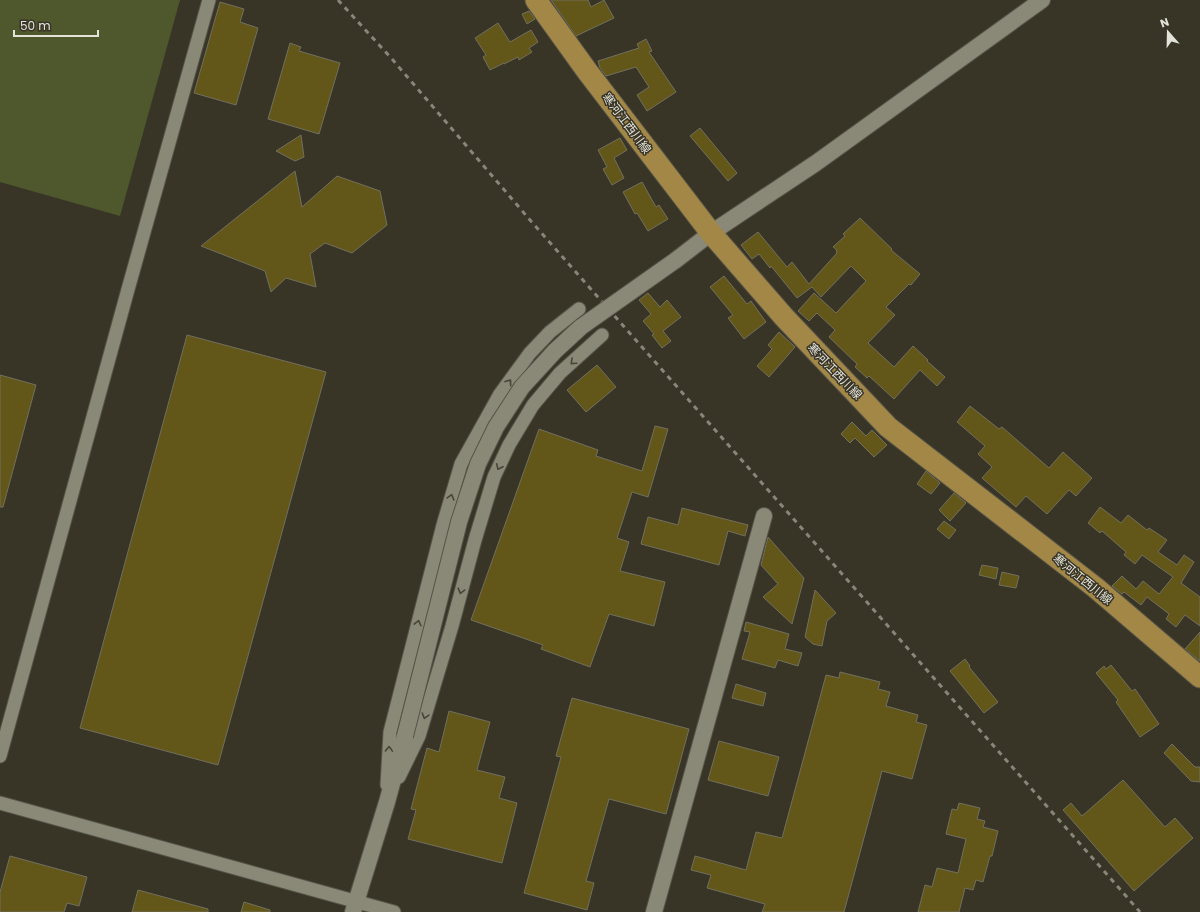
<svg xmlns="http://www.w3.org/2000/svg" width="1200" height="912" viewBox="0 0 1200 912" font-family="Poppins,'Noto Sans JP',sans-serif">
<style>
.green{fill:#4f572d}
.building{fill:#625719;stroke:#716f5f}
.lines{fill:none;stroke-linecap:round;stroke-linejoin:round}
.minor-casing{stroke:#565448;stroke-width:15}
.tertiary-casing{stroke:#565448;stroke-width:18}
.primary-casing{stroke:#565448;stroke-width:23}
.minor{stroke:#8a8877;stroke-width:13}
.tertiary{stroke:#8a8877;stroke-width:16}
.primary{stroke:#a28746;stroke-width:21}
.rail{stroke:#88867a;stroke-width:3;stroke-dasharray:5 5;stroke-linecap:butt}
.tertiary-bridge-casing{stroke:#565448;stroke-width:18;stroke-linecap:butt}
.tertiary-bridge{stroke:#8a8877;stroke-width:16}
.oneway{stroke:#484637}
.labels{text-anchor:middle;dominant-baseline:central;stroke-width:3;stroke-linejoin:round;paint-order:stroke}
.street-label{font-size:12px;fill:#e4e3da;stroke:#383527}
</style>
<rect width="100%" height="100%" fill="#383527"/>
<!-- green -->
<path class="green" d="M0 0H180L120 216 0 182Z"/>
<!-- building -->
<path class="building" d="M551 0H588L591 7 604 0 614 18 576 36Z
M220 2 244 9 240 22 258 28 236 105 194 93Z
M529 11 535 19 527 24 522 14Z
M498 23 510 42 531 30 538 42 529 48 532 52 519 60 518 57 504 64V63L490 70 483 57 486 55 475 38Z
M646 39 652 51 649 52 676 92 647 111 637 95 649 87 636 67 606 76 600 68 598 61 639 48 637 44Z
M290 43 301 47 299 51 340 63 319 134 268 119Z
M700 128 737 173 728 181 690 136Z
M301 135 304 157 295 161 276 151Z
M620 138 627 150 614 158 624 178 612 185 603 169 607 167 598 150Z
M295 171 302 207 337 176 380 191 387 225 352 253 325 243 310 254 316 287 286 278 271 292 265 271 201 246Z
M642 182 656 207 659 205 668 219 648 231 637 213 635 214 623 192Z
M860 218 892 249 891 250 920 274 911 285 909 284 886 307 895 315 868 343 894 367 913 346 928 360 927 361 945 377 937 386 920 370 894 399 869 376 867 378 855 367 857 364 829 337 835 330 817 313 809 321 798 311 814 293 836 313 866 281 851 266 821 297 812 287 797 298 771 266 770 268 759 254 752 259 741 245 758 232 787 267 792 262 809 284 837 253 836 251 837 250 833 247 845 236 843 234Z
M724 276 747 304 751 301 766 322 744 339 728 318 733 315 710 287Z
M648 293 660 307 667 300 681 317 663 331 671 341 662 348 652 335 654 334 643 321 651 314 639 300Z
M779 332 795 347 769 377 757 366 772 349 768 345Z
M187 335 326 372 218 765 80 728Z
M597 365 616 387 586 412 567 390Z
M0 375 36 385 3 507H0Z
M970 406 999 429 1002 427 1049 468 1063 452 1092 478 1076 496 1069 490 1047 514 1026 496 1016 507 982 478 992 467 978 454 985 446 957 422Z
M852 422 866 436 872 430 887 445 874 457 855 438 850 443 841 434Z
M655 426 668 429 648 497 632 492 617 538 629 542 620 571 665 582 654 626 609 614 590 667 541 649 543 645 471 620 539 429 598 450 596 456 642 471Z
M926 471 940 483 931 494 917 484Z
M954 493 966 503 950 521 939 510Z
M1100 507 1121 523 1128 515 1147 530 1149 528 1167 540 1158 552 1177 565 1184 555 1194 562 1181 583 1200 597V626L1185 615 1176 627 1166 619 1169 614 1147 597 1141 605 1124 592 1122 594 1112 586 1122 576 1136 589 1143 581 1159 594 1173 577 1142 555 1135 564 1124 555 1126 552 1102 531 1100 533 1088 523Z
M682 508 748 525 745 536 728 531 719 565 641 544 648 517 678 525Z
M944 521 956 530 949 539 937 529Z
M768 537 804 578 792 624 763 597 778 584 761 565Z
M982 565 998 568 996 579 979 575Z
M1002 572 1019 576 1016 588 999 585Z
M815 590 836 613 827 621 822 646 813 644 805 637Z
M746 622 789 634 785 649 802 653 798 666 778 660 775 668 742 659 750 632 744 631Z
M1200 632V661L1185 649Z
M965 659 970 666 969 667 998 702 984 713 950 671Z
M1111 665 1132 691 1135 689 1159 724 1140 737 1116 702 1118 700 1096 673 1104 666 1106 669Z
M840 672 880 682 878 689 890 692 886 706 918 715 916 722 927 725 912 779 882 771 844 912H762L765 904 707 888 711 875 691 870 695 856 746 870 756 832 782 838 826 675 839 678Z
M736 684 766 693 763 706 732 698Z
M572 698 689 729 666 814 609 799 586 881 594 883 587 910 524 893 561 757 556 756Z
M449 711 490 722 477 770 505 777 499 798 517 803 502 863 408 839 416 810 411 809 427 748 439 752Z
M719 741 779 757 768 796 708 780Z
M1172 744 1195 767H1200V782L1191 781 1164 753Z
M1123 780 1165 827 1175 818 1193 838 1134 891 1063 810 1071 803 1082 816Z
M959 803 980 808 977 819 985 821 983 827 998 831 992 856H990L983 882 976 880 973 890 965 888 959 912H918L925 885 932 887 937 868 958 873 966 839 946 834 952 809 957 810Z
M10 856 87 877 79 906 67 903 64 912H0V892Z
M138 890 208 909V912H132Z
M244 902 270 910V912H241Z"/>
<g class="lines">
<!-- minor casing -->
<g class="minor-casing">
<path id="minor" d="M0 756 127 293 209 0
M399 777 419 736 452 626 475 540 494 477 509 445 533 405 560 373 602 335
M387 785 390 732 443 525 461 464 500 394 530 353 550 332 579 309
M0 803 394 912"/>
</g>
<!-- tertiary casing -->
<g class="tertiary-casing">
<path id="tertiary" d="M676 260 711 233 816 163 1042 0
M353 912 387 802 405 736
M654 912 764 516"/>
</g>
<!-- primary casing -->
<g class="primary-casing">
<path id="primary" d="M536 0 587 71 711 233 784 317 888 427 1096 588 1200 677"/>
</g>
<!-- minor -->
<use href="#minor" class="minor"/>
<!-- tertiary -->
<use href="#tertiary" class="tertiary"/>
<!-- primary -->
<use href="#primary" class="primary"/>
<!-- rail -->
<path class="rail" d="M338 0 392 59 530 220 1140 912"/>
<!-- tertiary-bridge casing -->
<g class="tertiary-bridge-casing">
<path id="tertiary-bridge" d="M405 736 459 522 478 464 496 427 522 387 555 351 581 327 676 260"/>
</g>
<!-- tertiary-bridge -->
<use href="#tertiary-bridge" class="tertiary-bridge"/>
</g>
<!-- one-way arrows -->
<defs><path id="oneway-chevron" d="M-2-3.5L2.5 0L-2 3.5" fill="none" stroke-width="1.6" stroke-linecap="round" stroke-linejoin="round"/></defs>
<g class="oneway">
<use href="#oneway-chevron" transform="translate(573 362) rotate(138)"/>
<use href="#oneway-chevron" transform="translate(509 382) rotate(-54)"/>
<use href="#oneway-chevron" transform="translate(499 467) rotate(115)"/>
<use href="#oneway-chevron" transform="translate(451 497) rotate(-74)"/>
<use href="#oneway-chevron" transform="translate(461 591) rotate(105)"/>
<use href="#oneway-chevron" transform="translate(418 623) rotate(-76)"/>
<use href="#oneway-chevron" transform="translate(425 716) rotate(107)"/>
<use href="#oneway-chevron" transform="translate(389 749) rotate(-88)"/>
</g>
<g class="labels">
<!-- street labels -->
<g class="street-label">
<text transform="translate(627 123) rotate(53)">寒河江西川線</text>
<text transform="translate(835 371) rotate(46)">寒河江西川線</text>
<text transform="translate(1083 579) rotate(39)">寒河江西川線</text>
</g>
</g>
<!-- north arrow -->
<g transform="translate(1168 32) rotate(340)" stroke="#383527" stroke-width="3" paint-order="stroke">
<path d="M0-3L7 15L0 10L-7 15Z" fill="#e4e3da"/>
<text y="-6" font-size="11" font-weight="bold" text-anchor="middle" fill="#e4e3da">N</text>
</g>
<!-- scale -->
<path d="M14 30v6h84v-6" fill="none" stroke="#e4e3da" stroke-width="2"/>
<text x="20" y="30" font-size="12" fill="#e4e3da" stroke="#383527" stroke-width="3" paint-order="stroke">50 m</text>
</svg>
